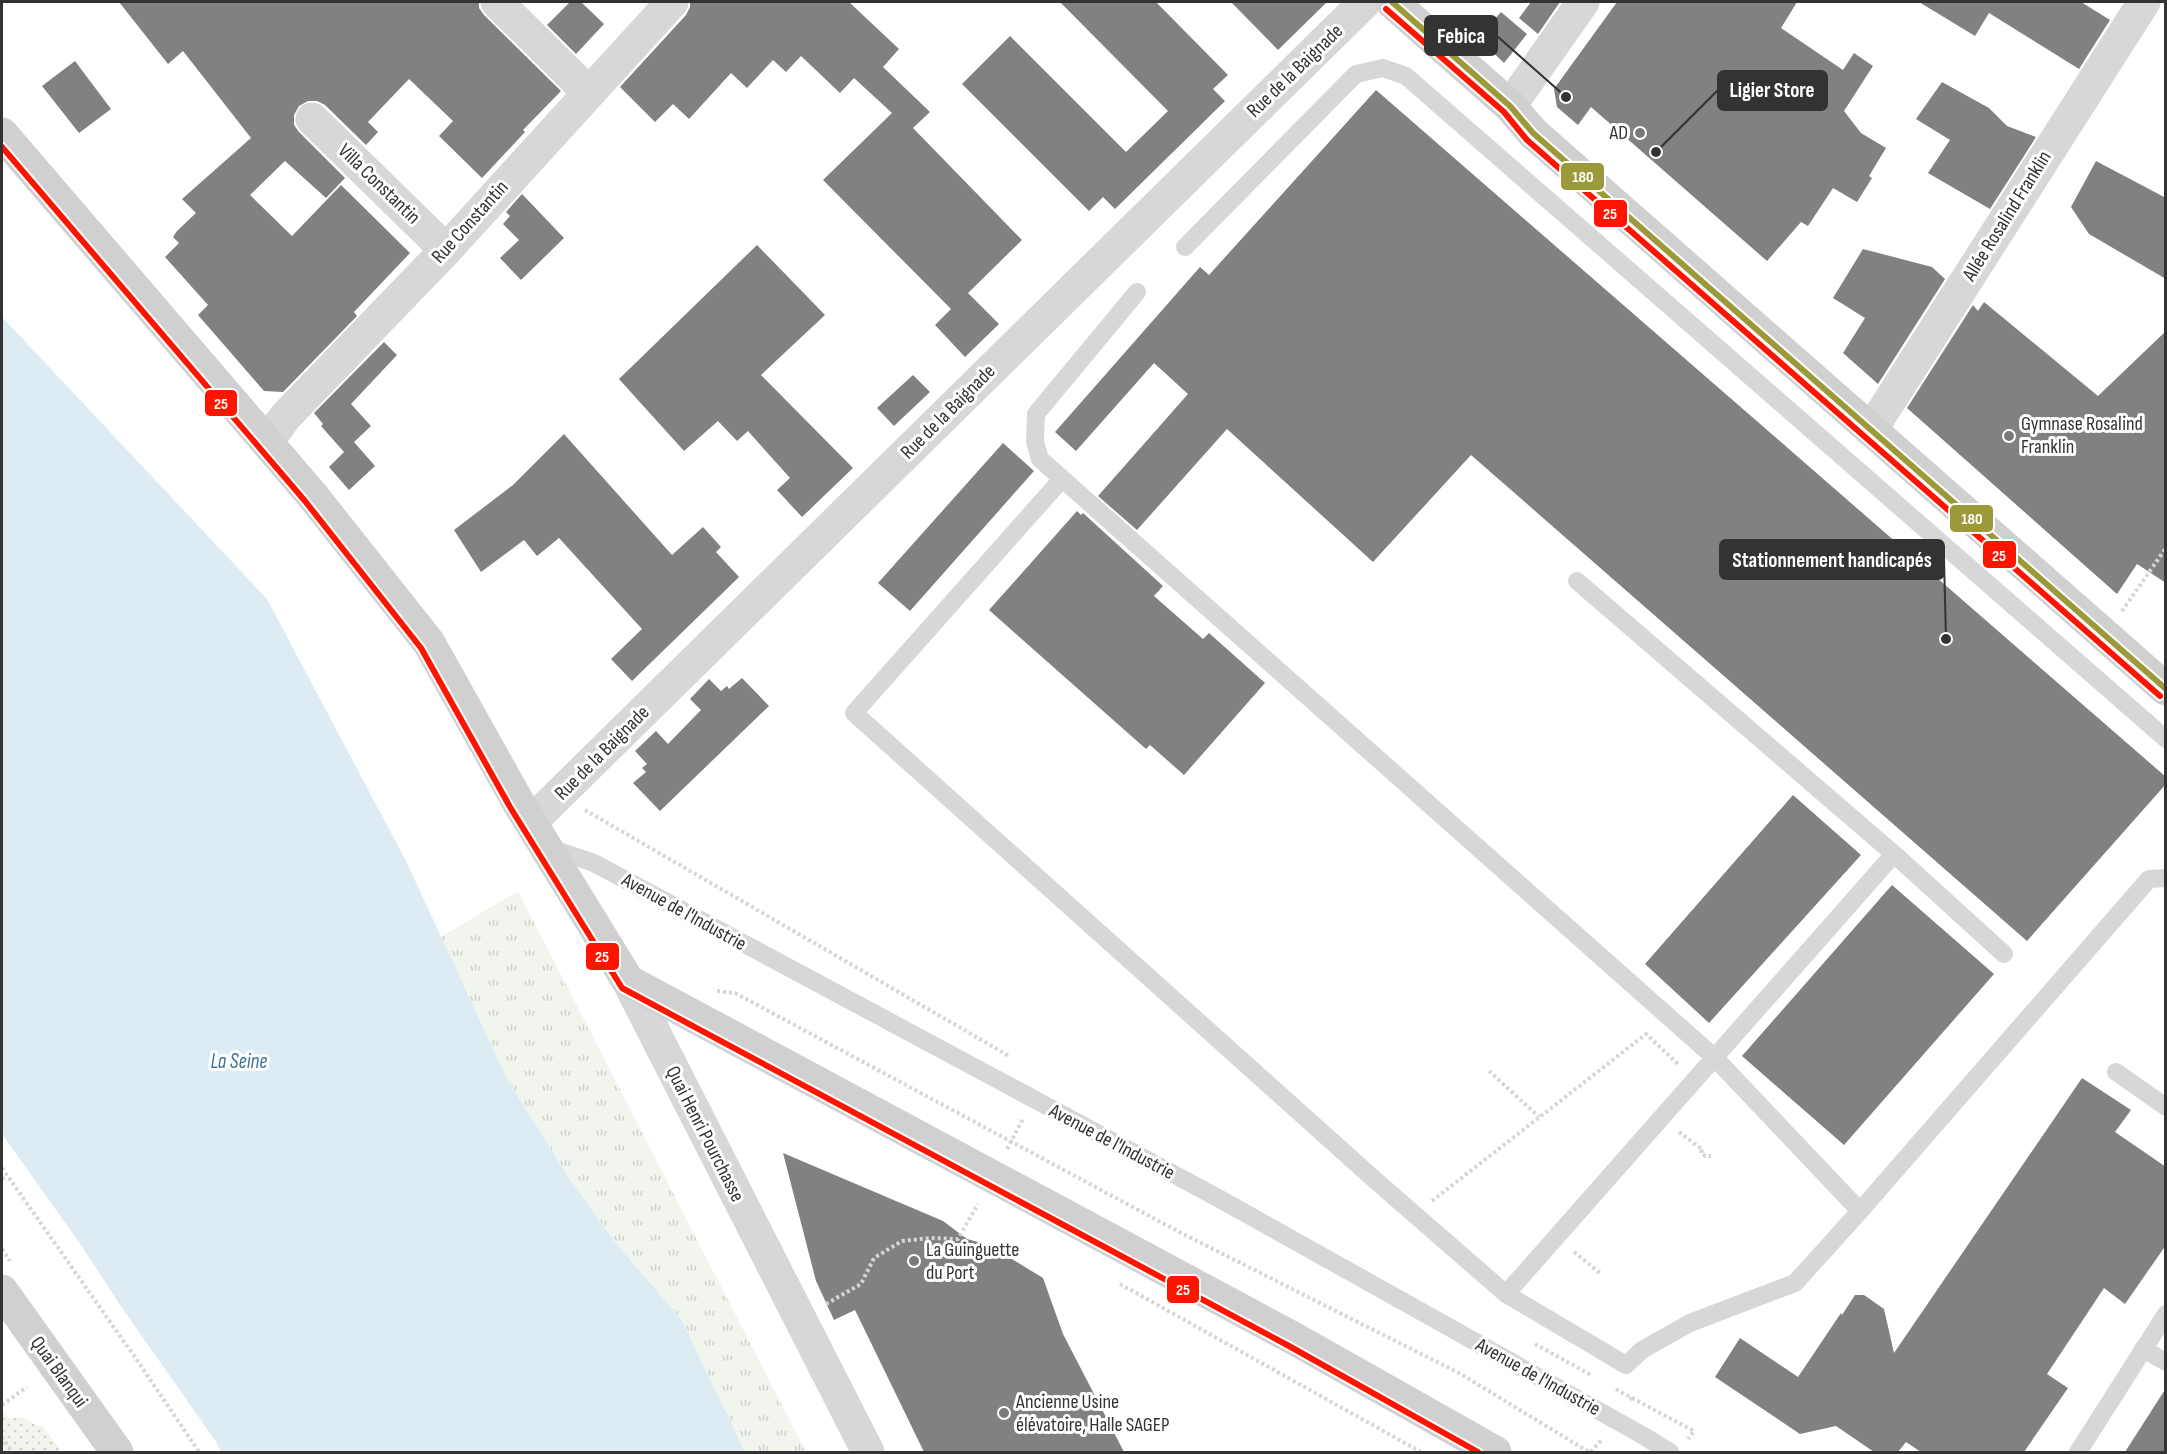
<svg xmlns="http://www.w3.org/2000/svg" width="2167" height="1454" viewBox="0 0 2167 1454" font-family="'Sofia Sans Condensed',sans-serif">
<style>
.grass{fill:url(#grass-tufts)}
.park{fill:url(#park-dots)}
.water{fill:#ddebf3}
.building{fill:#818181}
.lines{fill:none;stroke-linecap:round;stroke-linejoin:round}
.path{stroke:#d6d6d6;stroke-width:4;stroke-dasharray:3 3;stroke-linecap:butt}
.lane{stroke:#d7d7d7;stroke-width:18}
.street{stroke:#d7d7d7;stroke-width:33}
.secondary{stroke:#d0d0d0;stroke-width:33}
.bus-1-casing{stroke:#fff;stroke-width:10}
.bus-2-casing{stroke:#fff;stroke-width:10}
.bus-1{stroke:#9b993a;stroke-width:6}
.bus-2{stroke:#ff1400;stroke-width:6}
.poi-dot{fill:#7a7a7a;stroke:#fff;stroke-width:2}
.labels{text-anchor:middle;dominant-baseline:central;stroke-width:6;stroke-linejoin:round;paint-order:stroke}
.street-label{font-size:20px;fill:#333;stroke:#fff}
.poi-label{font-size:20px;fill:#333;stroke:#fff;text-anchor:start}
.water-label{font-size:21px;font-style:italic;fill:#3f7597;stroke:#fff}
.leader{fill:none;stroke:#333;stroke-width:2}
.callout-dot{fill:#333;stroke:#fff;stroke-width:2}
.callout{fill:#333;stroke:#333;stroke-width:2}
.callout-label{font-size:21px;text-anchor:middle;font-weight:bold;fill:#fff}
.line-badge{stroke:#fff;stroke-width:2}
.badge-label{font-size:16px;text-anchor:middle;font-weight:bold;fill:#fff}
</style>
<defs>
<pattern id="grass-tufts" width="24" height="20" patternUnits="userSpaceOnUse" patternTransform="scale(1.5)"><rect width="24" height="20" fill="#f1f5ed"/><path d="M3 7l-1-3M5 7V3M7 7l1-3M15 17l-1-3M17 17v-4M19 17l1-3" fill="none" stroke="#cfd2cc"/></pattern>
<pattern id="park-dots" width="8" height="8" patternUnits="userSpaceOnUse" patternTransform="scale(1.5)"><rect width="8" height="8" fill="#f1f5ed"/><path d="M2 2h.1M6 6h.1" fill="none" stroke="#cfd2cc" stroke-width="1.8" stroke-linecap="round"/></pattern>
</defs>
<rect width="100%" height="100%" fill="#fff"/>
<!-- grass -->
<path class="grass" d="M518 891 806 1452H745L681 1319 614 1241 571 1181 507 1079 441 937Z"/>
<!-- park -->
<path class="park" d="M2 1410 9 1418H23L38 1426 42 1425 61 1452H2Z"/>
<!-- water -->
<path class="water" d="M2 317 267 599 406 861 507 1079 571 1181 614 1241 681 1319 745 1452H221L217 1443 120 1305 81 1245 2 1134Z"/>
<!-- building -->
<path class="building" d="M119 2H479V8L484 15 561 91 523 130 525 132 482 178 439 136 453 121 409 79 368 122 378 132 366 145 325 105 317 101H308L299 106 294 115V125L299 132 345 178 326 198 285 161 250 195 292 236 341 185 410 253 354 312 357 316 283 392 264 391 198 315 208 305 165 257 179 243 173 237 177 231 196 213 182 199 251 138 183 51 168 64Z
M570 2H581L604 24 576 54 547 25Z
M690 2H849L899 49 883 67 930 112 913 128 1022 240 968 293 999 324 965 357 935 325 951 309 823 180 892 113 854 78 840 93 801 56 786 72 773 60 747 88 731 73 689 119 673 104 655 122 620 87 686 15 690 7Z
M1060 2H1156L1228 75 1213 89 1225 101 1115 209 1103 197 1089 211 962 84 1010 36 1126 152 1168 111Z
M1231 2H1327L1278 50Z
M1531 2H1560L1538 34 1519 18Z
M1617 2H1797L1781 28 1843 70 1854 53 1873 66 1844 111 1861 133 1886 148 1869 176 1872 178 1857 202 1833 188 1808 226 1801 222 1767 261 1591 107 1578 125 1557 107 1554 89Z
M1919 2H2081L2110 20 2079 69 1989 13 1975 36Z
M1501 12 1527 34 1504 63 1478 38Z
M75 61 111 109 79 133 42 86Z
M1942 82 1989 108 2007 126 2036 137 1990 209 1928 173 1950 140 1916 119Z
M1376 90 2166 777V784L2027 941 1471 455 1373 562 1227 429 1137 530 1098 496 1188 394 1154 363 1076 451 1055 432 1200 267 1209 275Z
M2096 161 2166 198V279L2089 234 2071 207Z
M522 194 564 238 521 280 500 258 519 240 503 224 510 216 506 212Z
M757 245 825 315 761 375 853 468 802 517 777 490 790 478 748 431 737 441 718 421 684 451 619 379Z
M1863 249 1932 267 1945 279 1878 384 1843 353 1865 318 1833 298Z
M1984 302 2098 396 2166 331V583L2137 564 2117 594 1907 408 1973 305 1978 311Z
M384 342 397 355 351 404 371 426 354 442 375 466 349 490 329 467 349 447 344 452 321 426 323 424 314 413Z
M913 375 930 392 894 426 877 408Z
M564 434 672 555 703 527 721 547 716 552 739 577 632 681 611 659 642 629 559 538 537 556 524 540 481 572 454 530 513 485Z
M1003 443 1034 471 910 611 878 583Z
M1077 511 1081 515 1083 513 1163 586 1154 596 1203 639 1209 633 1265 683 1184 775 1150 745 1146 749 989 610Z
M742 678 769 706 660 811 633 783 646 772 642 768 647 764 635 751 656 731 668 744 701 710 690 699 709 679 721 691 727 686 729 689Z
M1793 795 1861 855 1709 1023 1645 964Z
M1892 885 1994 974 1844 1145 1742 1056Z
M2082 1078 2131 1110 2115 1132 2166 1167V1245L2125 1304 2104 1288 2047 1374 2068 1388 2024 1452H1921L1906 1442 1898 1452H1874L1836 1426 1800 1434 1715 1377 1740 1338 1798 1377 1841 1313 1842 1315 1855 1295H1864L1884 1309 1894 1353Z
M783 1153 943 1221 967 1239 989 1245 1043 1278 1063 1334 1124 1452H924L855 1310 834 1320 816 1281Z
M2166 1388V1452H2125Z"/>
<g class="lines">
<!-- path -->
<path class="path" d="M2122 611 2166 548
M585 810 1009 1056
M717 991 735 993 1181 1233 1459 1373 1589 1452
M1489 1071 1539 1117
M1679 1132 1703 1150 1701 1152 1705 1156H1711
M1007 1149 1023 1119
M2 1168 139 1363 199 1452
M2 1179 7 1175
M1432 1201 1646 1034 1679 1065
M2 1249 10 1261
M1574 1252 1600 1273 1599 1274
M1120 1284 1421 1452
M826 1304 861 1284 874 1258 902 1241 930 1238 958 1239 978 1204
M1535 1344 1591 1375
M1616 1389 1632 1398 1629 1401
M1632 1398 1694 1431 1688 1439
M2 1405 27 1387
M2 1437 12 1452
M1591 1452 1602 1439"/>
<!-- lane -->
<path class="lane" d="M1185 247 1356 74 1383 68 1406 76 2166 739
M1137 292 1036 414 1035 442 1040 459 1714 1057 1860 1211
M1062 479 854 713 1375 1180 1506 1294
M1577 581 1894 854 1506 1294 1626 1365 1642 1350 1690 1323 1795 1283 1860 1211 2149 879 2166 878
M547 847 594 863 1218 1198 1642 1435 1670 1452
M1894 854 2004 954
M2116 1072 2166 1107
M2143 1349 2166 1362
M2078 1452 2166 1314"/>
<!-- street -->
<path class="street" d="M497 2 588 92
M1510 106 1583 2
M312 119 446 250
M1871 430 2144 2
M267 442 285 417 446 250 672 2
M531 822 1365 2
M628 981 868 1452"/>
<!-- secondary -->
<path class="secondary" d="M1392 2 1510 106 1533 133 2166 689
M2 134 312 495 429 643 518 802 628 981 1293 1338 1495 1452
M2 1291 117 1452"/>
<!-- bus-1 casing -->
<g class="bus-1-casing">
<path id="bus-1" d="M1392 2 1510 106 1533 133 2166 689"/>
</g>
<!-- bus-2 casing -->
<g class="bus-2-casing">
<path id="bus-2" d="M1386 9 1504 112 1527 140 2160 696
M2 147 305 501 421 648 510 807 622 988 1289 1346 1478 1452"/>
</g>
<!-- bus-1 -->
<use href="#bus-1" class="bus-1"/>
<!-- bus-2 -->
<use href="#bus-2" class="bus-2"/>
</g>
<!-- markers -->
<g class="poi-dot">
<circle cx="1640" cy="133" r="6"/>
<circle cx="2009" cy="436" r="6"/>
<circle cx="914" cy="1261" r="6"/>
<circle cx="1004" cy="1413" r="6"/>
</g>
<g class="labels">
<!-- street labels -->
<g class="street-label">
<text transform="translate(1295 71) rotate(-44)">Rue de la Baignade</text>
<text transform="translate(379 184) rotate(44)">Villa Constantin</text>
<text transform="translate(2007 216) rotate(-58)">Allée Rosalind Franklin</text>
<text transform="translate(470 222) rotate(-48)">Rue Constantin</text>
<text transform="translate(948 412) rotate(-45)">Rue de la Baignade</text>
<text transform="translate(602 753) rotate(-45)">Rue de la Baignade</text>
<text transform="translate(684 912) rotate(29)">Avenue de l'Industrie</text>
<text transform="translate(705 1134) rotate(63)">Quai Henri Pourchasse</text>
<text transform="translate(1112 1142) rotate(28)">Avenue de l'Industrie</text>
<text transform="translate(59 1372) rotate(54)">Quai Blanqui</text>
<text transform="translate(1538 1377) rotate(29)">Avenue de l'Industrie</text>
</g>
<!-- poi labels -->
<g class="poi-label">
<text x="1628" y="133" text-anchor="end">AD</text>
<text x="2021" y="424">Gymnase Rosalind<tspan x="2021" dy="23">Franklin</tspan></text>
<text x="926" y="1250">La Guinguette<tspan x="926" dy="23">du Port</tspan></text>
<text x="1016" y="1402">Ancienne Usine<tspan x="1016" dy="23">élévatoire, Halle SAGEP</tspan></text>
</g>
<!-- water labels -->
<g class="water-label">
<text x="239" y="1061">La Seine</text>
</g>
</g>
<!-- callouts -->
<path class="leader" d="M1566 97L1497 36M1656 152L1718 90M1946 639L1944 559"/>
<g class="callout-dot">
<circle cx="1566" cy="97" r="6"/>
<circle cx="1656" cy="152" r="6"/>
<circle cx="1946" cy="639" r="6"/>
</g>
<g class="callout">
<rect x="1425" y="16" width="72" height="39" rx="6"/>
<rect x="1718" y="71" width="109" height="39" rx="6"/>
<rect x="1720" y="540" width="224" height="39" rx="6"/>
</g>
<g class="callout-label">
<text x="1461" y="43">Febica</text>
<text x="1772" y="97">Ligier Store</text>
<text x="1832" y="567">Stationnement handicapés</text>
</g>
<g class="line-badge">
<rect x="1560" y="162" width="45" height="29" rx="6" fill="#9b993a"/>
<rect x="1593" y="199" width="35" height="29" rx="6" fill="#ff1400"/>
<rect x="204" y="389" width="34" height="28" rx="6" fill="#ff1400"/>
<rect x="1949" y="504" width="45" height="29" rx="6" fill="#9b993a"/>
<rect x="1982" y="540" width="35" height="29" rx="6" fill="#ff1400"/>
<rect x="585" y="942" width="35" height="29" rx="6" fill="#ff1400"/>
<rect x="1166" y="1275" width="34" height="29" rx="6" fill="#ff1400"/>
</g>
<g class="badge-label">
<text x="1583" y="182">180</text>
<text x="1610" y="219">25</text>
<text x="221" y="409">25</text>
<text x="1972" y="524">180</text>
<text x="1999" y="561">25</text>
<text x="602" y="962">25</text>
<text x="1183" y="1295">25</text>
</g>
<!-- border -->
<rect width="2167" height="1454" fill="none" stroke="#333333" stroke-width="6"/>
</svg>
